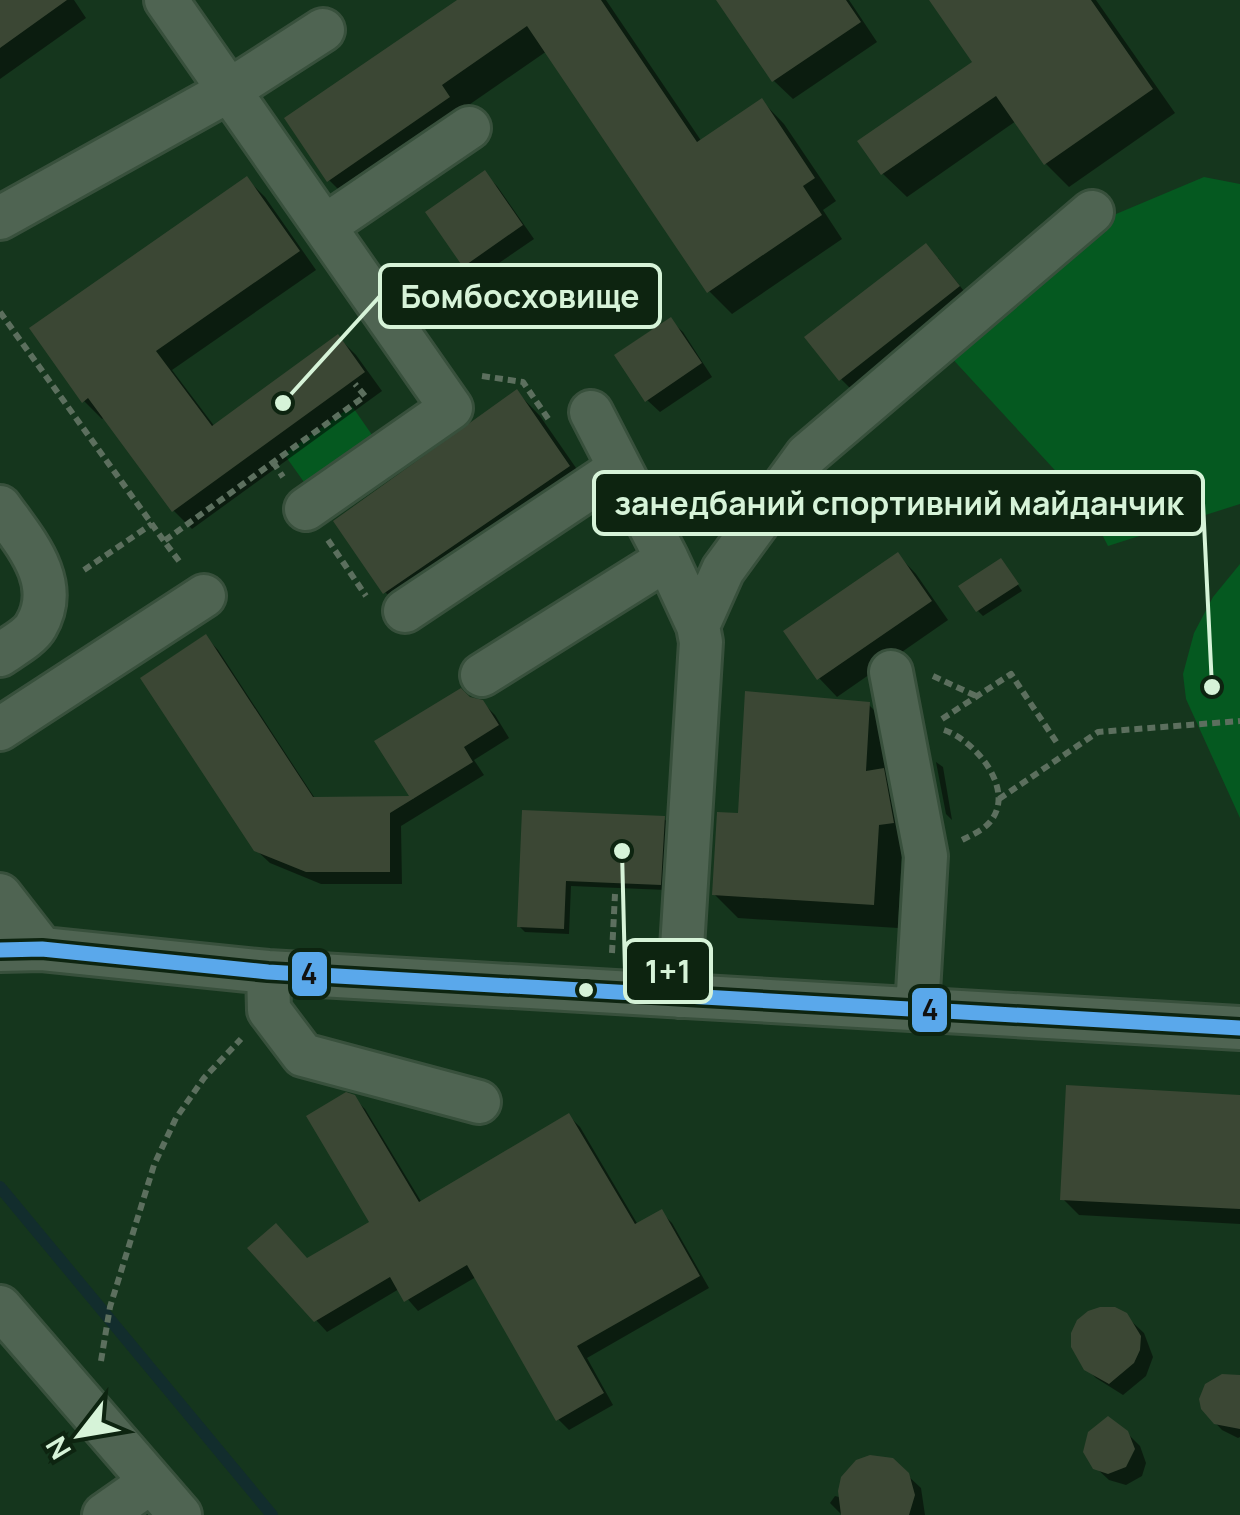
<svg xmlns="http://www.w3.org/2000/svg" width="1240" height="1515" viewBox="0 0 1240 1515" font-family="Manrope,sans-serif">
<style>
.green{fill:#055920}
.shadow{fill:#0007}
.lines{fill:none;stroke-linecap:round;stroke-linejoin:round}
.stream{stroke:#122d2d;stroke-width:12}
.building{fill:#3b4734}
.minor-casing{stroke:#38503c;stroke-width:48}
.path{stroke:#5c6f5e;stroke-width:6;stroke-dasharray:8 5;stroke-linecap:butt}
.minor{stroke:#4f6452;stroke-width:42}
.bus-1-casing{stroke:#0d2410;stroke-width:22}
.bus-1{stroke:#5aa8eb;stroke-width:15}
.bus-dot{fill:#d6f3d8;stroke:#0d2410;stroke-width:4}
.leader{fill:none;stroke:#d6f3d8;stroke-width:4}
.callout-dot{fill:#d6f3d8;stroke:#0d2410;stroke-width:4}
.callout{fill:#0d2410;stroke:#d6f3d8;stroke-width:4}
.callout-label{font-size:32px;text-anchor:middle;font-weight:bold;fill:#d6f3d8}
.line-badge{stroke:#0d2410;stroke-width:4}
.pale-badge-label{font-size:28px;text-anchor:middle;font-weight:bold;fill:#111}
</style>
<rect width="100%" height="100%" fill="#15361d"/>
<!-- green -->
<path class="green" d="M1204 177 1240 184V504L1108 546 1087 505 947 353 1097 222Z
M352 406 379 445 311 492 284 454Z
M1240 564V818L1186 699 1183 674 1194 633 1213 597Z"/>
<!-- shadow -->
<path class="shadow" d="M0 0H74L86 18 0 79Z
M461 0H606L702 142 762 101 784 124 836 201 823 210 842 239 732 314 709 291 547 51 463 109 351 202 329 180Z
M719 0H849L877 42 793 99 774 81Z
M932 0H1096L1175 113 1069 187 1046 164 1016 121 907 197 883 174 861 142 976 63Z
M485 174 497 186 534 239 477 278 428 213Z
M247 179 265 197 316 270 172 370 215 427 338 337 356 355 382 391 192 529 174 511 105 417 102 419 84 401Z
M938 258 971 300 853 391 841 379Z
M670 320 683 332 712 377 660 412 647 400Z
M517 392 540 416 592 491 409 616 385 592Z
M898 555 916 574 948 620 837 697 819 678Z
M1006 566 1022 591 983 616 978 611Z
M206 637 218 650 316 800 414 799 378 742 468 699 482 702 495 715 509 738 474 760 484 775 401 826 402 884H321L270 863 256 850Z
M869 705 893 729 917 846 902 848 898 928 738 918 714 894 740 815Z
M936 762 943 767 952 820 946 814Z
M524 812 664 819 670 824 666 890 571 886 569 934 525 932 519 926Z
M353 1097 365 1109 422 1203 569 1116 580 1127 638 1225 661 1212 672 1223 709 1288 587 1358 613 1405 569 1430 558 1419 476 1277 418 1311 399 1289 327 1332 316 1320 308 1261 372 1223Z
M1240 1097V1224L1079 1215 1063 1199Z
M1130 1320 1144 1333 1153 1357 1146 1376 1123 1395 1096 1378 1082 1364Z
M1240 1383V1437L1238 1438 1222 1430 1209 1416Z
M1126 1432 1140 1446 1146 1463 1142 1476 1126 1485 1109 1480 1095 1467Z
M907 1475 921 1488 925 1515H842L830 1503 835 1496 839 1497Z"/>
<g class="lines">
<!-- stream -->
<path class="stream" d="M0 1187 272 1515"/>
</g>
<!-- building -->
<path class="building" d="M0 0H67L0 48Z
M457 0H601L697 142 762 98 815 178 803 186 822 215 707 293 527 26 442 85 450 97 327 182 284 118Z
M716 0H846L861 22 772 82Z
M929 0H1091L1153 89 1044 165 996 96 881 175 857 141 972 62Z
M485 170 523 225 463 267 425 212Z
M247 176 300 251 156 351 212 426 338 334 365 372 172 512 88 398 82 403 29 328Z
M926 243 960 286 839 381 804 337Z
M671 317 702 363 645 402 614 355Z
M517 389 570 466 383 594 333 521Z
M898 552 932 601 817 680 783 631Z
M1001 558 1019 584 976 612 958 586Z
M206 634 313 797 409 796 374 741 461 688 470 697 483 700 499 725 464 747 473 762 390 813V872H306L254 851 140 678Z
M745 691 870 702 866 771 884 768 894 823 879 825 874 905 712 895 717 812 738 813Z
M522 810 665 816 661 885 566 881 564 929 517 927Z
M1066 1085 1240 1095V1209L1060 1200Z
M346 1092 355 1095 419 1202 569 1113 635 1224 662 1209 700 1276 577 1346 604 1393 556 1421 467 1265 404 1302 390 1277 314 1322 247 1248 276 1223 307 1258 369 1222 306 1116Z
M1100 1307H1115L1127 1313 1141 1336 1140 1350 1134 1363 1109 1384 1084 1370 1071 1347V1333L1077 1320 1088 1311Z
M1222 1374 1240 1375V1429L1214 1424 1201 1409 1199 1399 1205 1384Z
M1108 1416 1128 1431 1135 1449 1126 1467 1108 1474 1093 1469 1083 1452 1088 1432Z
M870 1455 893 1458 909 1473 915 1495 909 1515H841L838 1491 841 1477 856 1460Z"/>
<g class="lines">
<!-- minor casing -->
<g class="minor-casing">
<path id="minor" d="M166 0 451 408 306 509
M0 218 230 90 323 30
M325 226 469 128
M591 412 667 559 698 626 701 642 679 996
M0 507C24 541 62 582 36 626 30 637 11 647 0 655
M405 611 618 469
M698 626 723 570 807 455 1092 212
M891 672 926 856 917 1009
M482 675 667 559
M0 729 204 596
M0 895 42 949
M0 950 42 949 268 972 1240 1028
M268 972 269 1010 303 1055 479 1102
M0 1307 180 1515
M104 1515 151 1482"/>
</g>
<!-- path -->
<path class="path" d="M0 312 164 541
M482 376 523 382 549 420
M273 462 283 477
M328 540 366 596
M179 561 164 541 365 396 355 384
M84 570 152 524
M933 676 976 696
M942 719 1011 674 1059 746
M944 730C975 740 1018 791 989 823 983 830 970 836 962 840
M999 799 1098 732 1240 721
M612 953 615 894
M101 1361 110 1307 154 1165 176 1118 204 1078 241 1039"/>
<!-- minor -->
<use href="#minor" class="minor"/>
<!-- bus-1 casing -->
<g class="bus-1-casing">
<path id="bus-1" d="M0 950 42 949 268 972 1240 1028"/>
</g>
<!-- bus-1 -->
<use href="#bus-1" class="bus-1"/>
</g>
<!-- markers -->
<circle class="bus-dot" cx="586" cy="990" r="9"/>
<!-- callouts -->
<path class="leader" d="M283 403L380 296M1212 687L1203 503M622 851L625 971"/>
<g class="callout-dot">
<circle cx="283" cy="403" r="10"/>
<circle cx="1212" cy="687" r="10"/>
<circle cx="622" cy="851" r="10"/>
</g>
<g class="callout">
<rect x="380" y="265" width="280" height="62" rx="10"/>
<rect x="594" y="472" width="609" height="62" rx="10"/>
<rect x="625" y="940" width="86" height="62" rx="10"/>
</g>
<g class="callout-label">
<text x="520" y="308">Бомбосховище</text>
<text x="899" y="515">занедбаний спортивний майданчик</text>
<text x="668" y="983">1+1</text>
</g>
<g class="line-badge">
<rect x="290" y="950" width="39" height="48" rx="10" fill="#5aa8eb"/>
<rect x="910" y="986" width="39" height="48" rx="10" fill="#5aa8eb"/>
</g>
<g class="pale-badge-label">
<text x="309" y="984">4</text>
<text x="930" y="1020">4</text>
</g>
<!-- north arrow -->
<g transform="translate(80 1435) rotate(239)" stroke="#0d2410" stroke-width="8" paint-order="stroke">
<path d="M0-8L18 38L0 25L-18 38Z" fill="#d6f3d8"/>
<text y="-15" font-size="28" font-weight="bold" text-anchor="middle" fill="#d6f3d8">N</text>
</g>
</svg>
